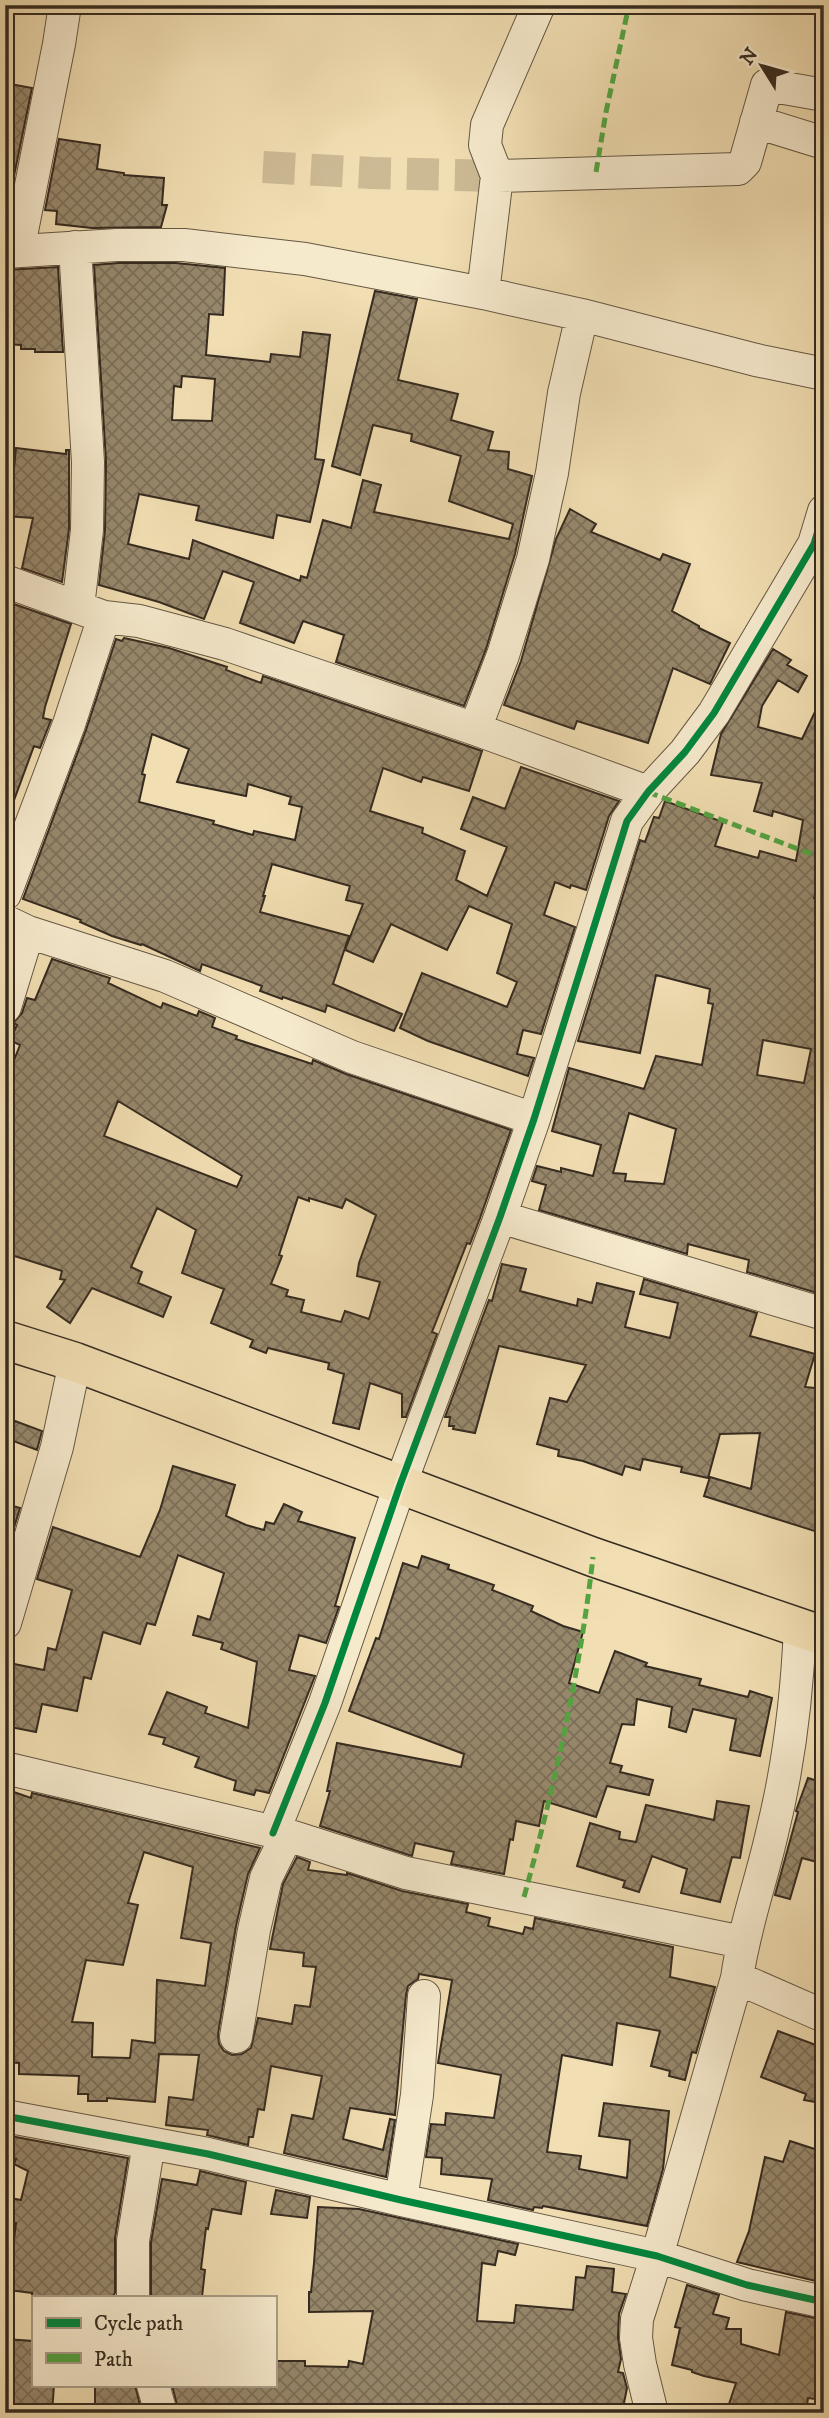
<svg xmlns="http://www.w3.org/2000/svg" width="829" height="2418" viewBox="0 0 829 2418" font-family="'IM FELL DW Pica',serif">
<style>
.building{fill:url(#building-cross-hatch);stroke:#362b20;stroke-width:2;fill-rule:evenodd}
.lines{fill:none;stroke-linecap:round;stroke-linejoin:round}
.minor-tunnel{stroke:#ccba95;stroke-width:32;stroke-dasharray:32 16;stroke-linecap:butt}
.minor-casing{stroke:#655844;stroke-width:34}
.highway-casing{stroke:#362b20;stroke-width:41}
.minor{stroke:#f6eacd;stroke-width:32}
.highway{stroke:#f1deb2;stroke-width:38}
.quiet{stroke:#53a441;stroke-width:5;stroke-dasharray:10 5;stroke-linecap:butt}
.cycleway-casing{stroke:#f6eacd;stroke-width:11}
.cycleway{stroke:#00873e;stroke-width:7}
</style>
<defs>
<pattern id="building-cross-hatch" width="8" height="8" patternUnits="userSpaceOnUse" patternTransform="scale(1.75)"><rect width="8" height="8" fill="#97886c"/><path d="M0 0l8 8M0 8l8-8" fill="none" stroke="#7c6f58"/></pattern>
</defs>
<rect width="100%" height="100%" fill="#f1deb2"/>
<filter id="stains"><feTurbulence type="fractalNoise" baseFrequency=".00286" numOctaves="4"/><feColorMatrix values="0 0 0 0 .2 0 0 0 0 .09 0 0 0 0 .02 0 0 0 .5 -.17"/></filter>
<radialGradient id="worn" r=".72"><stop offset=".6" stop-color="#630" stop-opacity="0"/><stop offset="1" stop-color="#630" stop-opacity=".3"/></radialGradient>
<!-- building -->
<path class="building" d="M5 83 32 88 7 210 5 209Z
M59 139 100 145 97 169 124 173V175L164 178 162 205H167L161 227 92 228 56 224 57 211 45 210Z
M118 263H176L225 268 223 315 209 314 206 355 270 362 271 354 300 357 303 332 330 335 315 459 324 460 310 522 277 515 273 538 196 520 199 506 139 494 128 544 189 559 193 540 300 581 301 576 307 578 323 520 351 528 363 480 381 485 374 512 509 539 513 524 449 501 461 456 411 441 412 434 373 425 360 475 332 466 375 291 417 299 398 380 458 394 451 420 493 432 488 450 509 452 508 469 532 476 515 554 486 649 464 706 336 662 344 635 303 621 294 643 240 623 254 582 223 571 204 619 159 602 99 585 105 530 106 461 94 265ZM182 376 215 379 212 421 172 420 174 386 181 387Z
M58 267 63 352H35V349H21V345L5 344V270Z
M16 448 66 454V450H69V529L62 582 22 568 33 518 5 516V479L13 480Z
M570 509 596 524 591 532 660 560 663 554 690 564 672 611 699 626V628L730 643 710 684 673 668 648 743 577 721 574 729 504 705 521 661 556 539Z
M5 601 71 624 45 707 43 718 51 720 40 748 34 746 7 819 5 818Z
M124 638 169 648 227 667 226 670 261 683 263 676 482 751 469 791 423 777 421 782 383 768 370 811 423 828 422 833 465 851 456 880 487 896 507 847 461 829 473 797 505 809 521 767 619 801 609 816 586 890 571 885 570 888 555 882 544 915 575 927 541 1034 523 1030 517 1054 534 1058 528 1076 428 1041 400 1028 422 973 507 1007 517 982 497 973 512 924 469 906 447 950 391 924 373 962 345 950 363 904 346 900 350 886 272 864 263 896H265L260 912 349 936 333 984 402 1014 394 1031 327 1005 325 1012 283 997 282 999 260 991 262 986 202 964 200 971 142 944 141 945 112 936 80 922 81 920 23 899 86 730 116 639 122 641ZM152 734 189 749 177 782 246 796 248 784 291 797 289 804 302 807 295 840 254 831 253 835 213 824 214 821 139 802 145 775 142 774Z
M773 649 791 660 787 665 807 676 798 692 778 680 762 706 758 727 802 739 824 693V866L814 898 824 901V1295L747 1272 749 1260 688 1244 687 1254 539 1210 546 1185 532 1181 537 1166 561 1172V1168L593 1176 601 1145 552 1131 569 1068 644 1089 656 1056 702 1065 713 1004 708 1003 710 989 656 975 640 1053 578 1041 640 840 645 842 654 817 659 818 665 801 723 822 715 846 758 858 760 851 796 861 803 820 773 811 772 816 754 811 762 783 711 775 721 734ZM763 1040 811 1049 804 1083 757 1075ZM629 1113 676 1129 664 1184 625 1181 626 1174 613 1173Z
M52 959 110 978 108 983 161 1008 163 1003 197 1016 199 1011 215 1018 212 1027 237 1036 236 1039 312 1064 313 1060 346 1074 511 1130 480 1218 470 1244 467 1243 432 1332 437 1334 406 1417H402V1394L370 1383 359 1429 333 1423 344 1374 328 1369 329 1363 268 1348 266 1353 250 1347 253 1340 211 1323 224 1289 182 1273 196 1230 157 1208 131 1267 142 1272 138 1283 171 1297 163 1317 92 1288 70 1323 47 1307 65 1280 60 1279 62 1271 5 1253V1083L20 1045 10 1040 17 1025 13 1023 22 1013 27 998 35 1000ZM118 1101 242 1176 237 1187 104 1136ZM298 1197 309 1201V1198L342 1208 346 1199 376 1215 359 1263 357 1276 380 1282 369 1319 345 1311 341 1322 301 1312 304 1300 286 1296 288 1290 271 1284 282 1256 279 1255Z
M502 1264 526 1269 520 1291 577 1306 578 1299 592 1303 597 1283 634 1292 625 1327 670 1338 678 1303 640 1294 644 1279 757 1313 750 1336 815 1354 805 1387 824 1389V1534L704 1496 710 1477 751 1489 760 1433 720 1434 708 1478 681 1472 682 1467 643 1459 640 1470 625 1466 622 1475 583 1461 558 1456 559 1450 537 1444 550 1398 567 1402 586 1365 499 1346 475 1433 453 1429 454 1426H449L450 1417H445L489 1300 492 1301Z
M15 1421 42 1431 37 1450 8 1439Z
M173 1466 235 1485 226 1516 246 1525 264 1530 266 1522 274 1524 284 1504 302 1512 298 1521 355 1538 335 1606 339 1607 326 1643 299 1635 289 1670 315 1676 269 1793 256 1790 254 1795 234 1790 236 1781 195 1767 199 1757 163 1744 165 1738 149 1734 167 1692 207 1707 205 1713 248 1728 257 1662 221 1649 223 1643 193 1635 198 1616 210 1620 224 1573 178 1555 155 1625 147 1623 140 1644 103 1632 91 1679 84 1677 77 1711 42 1704 36 1732 5 1726V1676L9 1663 44 1670 48 1648 56 1650 72 1590 37 1579 53 1527 140 1557 160 1510Z
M5 1504 20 1508 5 1557Z
M422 1556 449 1565 448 1569 494 1585 492 1590 533 1606 531 1611 563 1626 583 1632 569 1683 599 1693 615 1651 647 1663 645 1666 701 1679 699 1685 748 1697 750 1691 772 1698 760 1756 730 1750 736 1719 693 1709 686 1732 669 1727 672 1707 637 1699 634 1725 622 1724 610 1763 622 1766 620 1772 653 1780 649 1795 607 1786 596 1817 544 1801 539 1826 516 1821 513 1840 510 1839 504 1874 451 1864 454 1852 415 1843 412 1856 320 1826 330 1791H327L337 1743 461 1767 464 1754 349 1711 376 1638 379 1639 403 1563 418 1568Z
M808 1778 824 1783V1864L802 1858 790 1899 775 1895 798 1812 796 1811 797 1808Z
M5 1789 31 1798 32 1793 260 1848 248 1874 236 1926 218 2034 219 2044 224 2051 232 2055 242 2054 251 2048 258 2018 292 2024 295 2005 310 2007 316 1967 303 1966 304 1953 270 1949 283 1884 297 1857 310 1862 308 1870 347 1875V1873L402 1891 468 1904 466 1912 490 1918 488 1926 523 1934 525 1927 533 1929 535 1918 673 1947 670 1977 715 1987 696 2053 692 2052 685 2080 669 2076 670 2071 651 2066 660 2031 617 2023 612 2065 562 2055 547 2152 581 2156 579 2169 627 2178 630 2140 599 2136 604 2103 669 2111 663 2169 647 2226 543 2206 542 2208 534 2207 533 2210 488 2200 492 2179 441 2174 442 2158 426 2157 431 2124 445 2125 446 2113 494 2118 501 2075 438 2063 452 1980 419 1974 418 1979 408 1986 406 1995 395 2115 350 2108 343 2139 383 2150 390 2119 395 2120 386 2177 284 2153 292 2115 313 2119 322 2076 271 2066 264 2110 258 2109 253 2137H249L248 2145 207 2135 208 2130 166 2125 169 2097 193 2100 199 2055 159 2054 155 2102 107 2098V2101H88V2094H78L79 2076 19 2074V2063L5 2062 7 1940 6 1939 12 1919 5 1917ZM144 1852 193 1867 181 1938 211 1943 205 1986 157 1980 155 2043 132 2040 130 2058 92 2057 93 2023 72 2022 86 1960 123 1965 138 1905 128 1903Z
M717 1801 749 1806 740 1858 732 1857 720 1902 681 1893 687 1869 652 1856 639 1892 623 1887 625 1881 577 1866 590 1823 620 1832 619 1839 636 1842 646 1805 714 1820Z
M778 2031 824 2048V2088L821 2103 804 2100 806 2094 761 2077Z
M5 2135 128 2158 115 2238V2293L112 2297H32V2293L8 2290 16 2223 5 2221V2197L21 2200 28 2171 14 2164 16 2159 5 2157Z
M790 2141 824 2152V2283L737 2262 749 2231 765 2157 783 2162Z
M200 2171 246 2182 241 2214 212 2209 208 2229 206 2228 201 2269 205 2270 202 2297H151V2242L162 2179 197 2185Z
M276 2190 310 2197 307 2218 271 2214Z
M318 2207 359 2209 518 2244 515 2255 498 2251 495 2265 482 2263 477 2321 514 2323 516 2305 573 2310 576 2277 585 2278 587 2266 614 2269 612 2292 626 2294 619 2314 618 2337 621 2359 618 2372 623 2373 627 2388 622 2413H307L234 2409 235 2413H179L172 2385H275V2361H305V2366L348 2367 349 2361 363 2364 373 2311 309 2312V2292H311L314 2263Z
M687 2285 719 2295 713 2314 729 2318 726 2329H741V2344L779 2355 786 2312 824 2320V2400L808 2398 806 2413H726L736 2383 704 2376 692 2372V2370L672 2365 680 2328 675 2327Z
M5 2339 33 2341V2385H54L52 2413H5Z
M95 2385H135L142 2413H136V2410L95 2407Z"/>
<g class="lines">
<!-- minor-tunnel -->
<path class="minor-tunnel" d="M263 167 372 173 497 176"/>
<!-- minor casing -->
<g class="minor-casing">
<path id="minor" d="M756 122 824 143
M497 176 738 169 745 162 767 85 824 95
M75 247 88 462 87 530 78 607
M18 251 59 44 65 5
M5 252 117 245H184L305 259 483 293 582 315 756 360 824 374
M483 293 497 176 485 145 487 125 539 5
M5 581 104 617 139 621 225 644 475 729 648 792
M475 729 503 655 533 559 552 473 564 393 582 315
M5 894 69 724 104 617
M5 921 28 932 165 976 352 1057 534 1119
M5 1007 28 932
M500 1217 824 1314
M5 1623 57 1447 75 1362
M5 1768 287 1835 406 1873 742 1942
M273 1833 325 1703 400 1485 500 1217 534 1119 627 821 648 792 685 752 714 713 814 544 824 511
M737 1978 824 2016
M236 2037 254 1930 266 1878 287 1835
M5 2116 208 2154 401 2200 657 2256 747 2285 824 2302
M401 2200 417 2095 424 1996
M133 2297V2241L149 2143
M153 2385 161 2413
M652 2413 640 2364 636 2338 637 2319 657 2256 737 1978C744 1928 761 1882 772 1833 789 1765 797 1697 800 1627"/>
</g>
<!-- highway casing -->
<g class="highway-casing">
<path id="highway" d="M5 1340 75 1362 593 1557 824 1636"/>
</g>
<!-- minor -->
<use href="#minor" class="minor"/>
<!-- highway -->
<use href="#highway" class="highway"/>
<!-- quiet -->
<path class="quiet" d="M596 172 606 112 629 5
M648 792 806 852 824 856
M524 1897C555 1784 580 1672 593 1557"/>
<!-- cycleway casing -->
<g class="cycleway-casing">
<path id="cycleway" d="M273 1833 325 1703 400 1485 500 1217 534 1119 627 821 648 792 685 752 714 713 814 544 824 511
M5 2116 208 2154 401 2200 657 2256 747 2285 824 2302"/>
</g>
<!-- cycleway -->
<use href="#cycleway" class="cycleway"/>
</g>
<!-- margin -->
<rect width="829" height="2418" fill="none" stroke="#f1deb2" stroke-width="28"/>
<rect x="7" y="7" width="815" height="2404" fill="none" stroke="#362b20" stroke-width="3.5"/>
<rect x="14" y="14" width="801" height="2390" fill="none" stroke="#362b20" stroke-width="2"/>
<!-- legend -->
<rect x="32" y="2296" width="245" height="91" fill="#f6eacd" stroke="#a99e88" stroke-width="2"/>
<rect x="46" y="2318" width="35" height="10" fill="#00873e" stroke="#a99e88" stroke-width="2"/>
<text x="94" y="2330" font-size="21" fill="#362b20">Cycle path</text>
<rect x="46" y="2353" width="35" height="10" fill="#53a441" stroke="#a99e88" stroke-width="2"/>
<text x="94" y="2366" font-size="21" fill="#362b20">Path</text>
<!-- north arrow -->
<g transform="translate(762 66) rotate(307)" stroke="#f6eacd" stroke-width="5" paint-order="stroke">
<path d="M0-5L12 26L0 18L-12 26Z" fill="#362b20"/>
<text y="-10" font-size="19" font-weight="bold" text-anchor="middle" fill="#362b20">N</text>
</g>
<rect width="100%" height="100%" filter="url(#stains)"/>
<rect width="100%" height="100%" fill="url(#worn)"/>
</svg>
